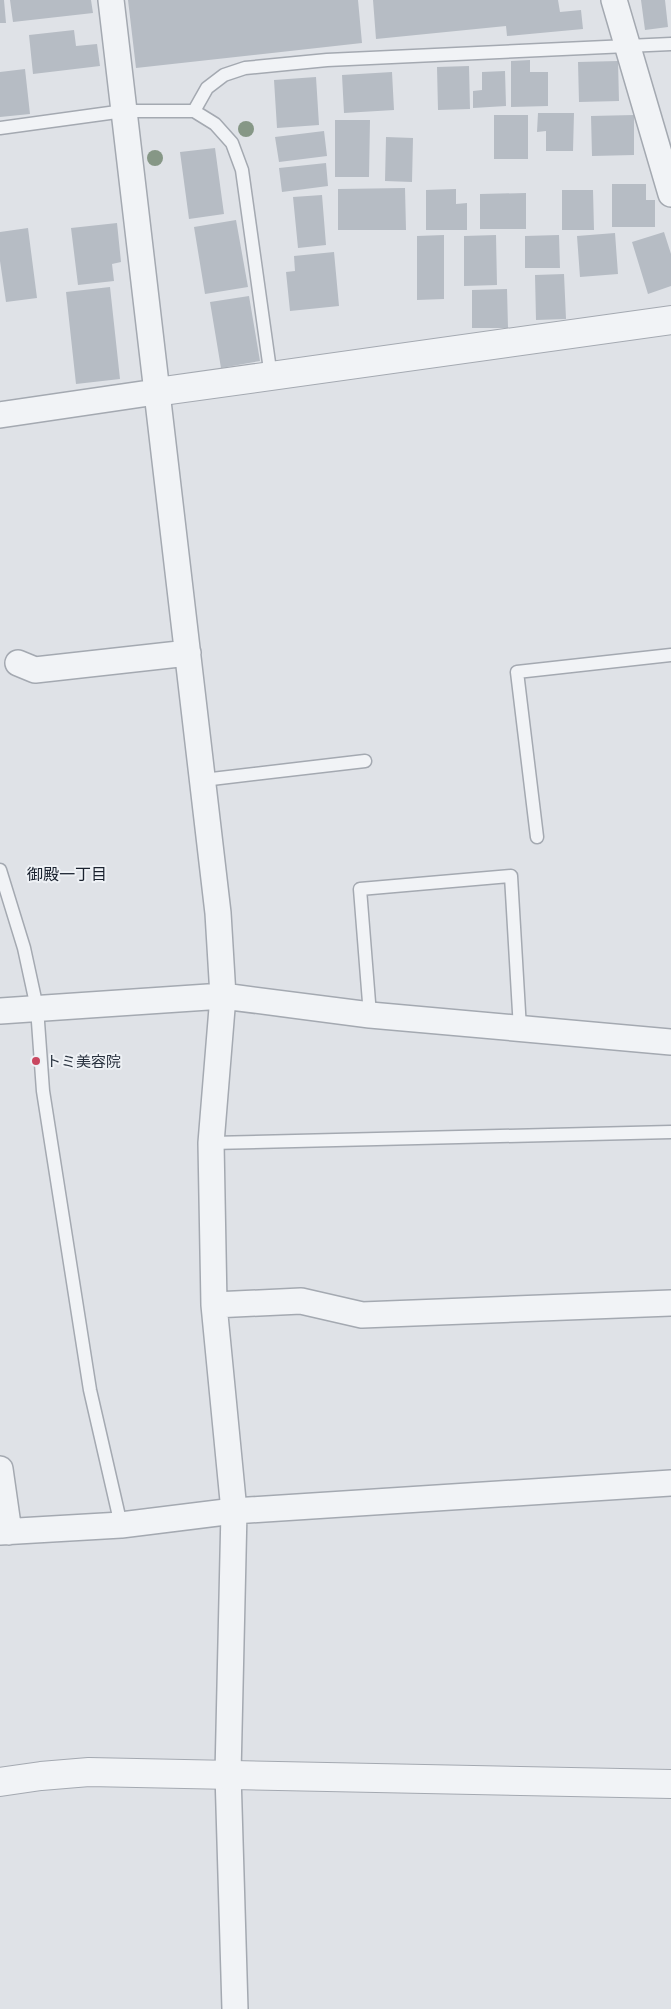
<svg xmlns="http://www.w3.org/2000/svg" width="671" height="2009" viewBox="0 0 671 2009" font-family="'PT Sans','Noto Sans JP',sans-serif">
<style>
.building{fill:#b6bcc4}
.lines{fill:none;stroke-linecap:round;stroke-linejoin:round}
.service-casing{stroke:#a4a9b1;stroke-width:15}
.minor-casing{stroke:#a4a9b1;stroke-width:28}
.tertiary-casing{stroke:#a4a9b1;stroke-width:30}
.service{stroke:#f1f3f6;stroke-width:12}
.minor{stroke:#f1f3f6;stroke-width:25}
.tertiary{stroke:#f1f3f6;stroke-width:28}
.tree{fill:#869786}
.poi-dot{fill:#c94760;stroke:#eef1f5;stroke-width:2}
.labels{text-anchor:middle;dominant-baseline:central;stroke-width:4;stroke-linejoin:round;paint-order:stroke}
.poi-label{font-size:15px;fill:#28313e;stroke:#eef1f5;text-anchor:start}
.neighbourhood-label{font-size:16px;fill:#1a222f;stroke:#eef1f5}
</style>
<rect width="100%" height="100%" fill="#dfe2e7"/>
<!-- building -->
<path class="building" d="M0 0H4L6 23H0Z
M10 0H91L93 13 13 22Z
M128 0H358L362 43 136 68Z
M373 0H558L560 12 581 10 583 29 507 36 506 26 376 39Z
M641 0H665L668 27 645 30Z
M74 30 76 46 97 44 100 66 33 74 29 35Z
M530 60V72H548V106L511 107V61Z
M618 61 619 101 579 102 578 62Z
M469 66 470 109 438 110 437 67Z
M25 69 30 114 0 117V72Z
M505 71 506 106 473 108V91L482 90V72Z
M392 72 394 110 344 113 342 75Z
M316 77 319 125 277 128 274 80Z
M538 113H574L573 151H546V131L537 132Z
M494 115H528V159H494Z
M634 115V155L592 156 591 116Z
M335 120H370L369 177H335Z
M324 131 327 156 279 162 275 137Z
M386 137 413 138 412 182 385 181Z
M215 148 224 214 189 219 180 152Z
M326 163 328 186 282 192 279 168Z
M612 184H646V200H655V227H612Z
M405 188 406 230H338V189Z
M456 189V204L467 203V230H426V190Z
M562 190H593L594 230H562Z
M526 193V229H480V194Z
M322 195 326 245 298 248 293 197Z
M236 220 248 287 205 294 194 227Z
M117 223 121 262 112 264 114 281 78 285 71 228Z
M28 228 37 298 6 302 0 261V232Z
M664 232 671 254V286L648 294 632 242Z
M615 233 618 274 580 277 577 236Z
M444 235V299L417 300V236Z
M496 235 497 285 464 286V236Z
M559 235 560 268H525V236Z
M334 252 339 306 290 311 286 272 295 271 294 256Z
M564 274 566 319 536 320 535 275Z
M110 287 120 379 76 384 66 292Z
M507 289 508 328H472V290Z
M249 296 260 361 221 368 210 302Z"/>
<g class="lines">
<!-- service casing -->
<g class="service-casing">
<path id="service" d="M194 111 207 88 224 75 245 68 327 60 671 44
M0 128 124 111H194L215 124 232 143 242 170 271 377
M203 780 365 761
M537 837 517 672 671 655
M0 870 24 948 37 1008 43 1091 90 1390 121 1525
M370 1015 360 889 511 876 520 1029
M211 1143 671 1132"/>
</g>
<!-- minor casing -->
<g class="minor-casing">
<path id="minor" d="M111 0 218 913 223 996 211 1143 214 1305 234 1511 228 1774 235 2009
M614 0 671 194
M0 415 156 392
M18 663 35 670 188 653
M0 1011 223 996 370 1015 671 1042
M214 1305 301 1301 362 1315 671 1303
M0 1469 9 1532
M0 1532 121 1525 234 1511 671 1483"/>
</g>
<!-- tertiary casing -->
<g class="tertiary-casing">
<path id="tertiary" d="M156 392 671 320
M0 1782 41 1776 89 1772 671 1784"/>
</g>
<!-- service -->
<use href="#service" class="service"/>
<!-- minor -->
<use href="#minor" class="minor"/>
<!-- tertiary -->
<use href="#tertiary" class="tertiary"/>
</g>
<!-- trees -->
<g class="tree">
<circle cx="246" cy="129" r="8"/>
<circle cx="155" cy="158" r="8"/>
</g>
<!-- markers -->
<circle class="poi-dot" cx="36" cy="1061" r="5"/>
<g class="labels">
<!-- poi labels -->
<g class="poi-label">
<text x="46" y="1061">トミ美容院</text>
</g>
<!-- neighbourhood labels -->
<g class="neighbourhood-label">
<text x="67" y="874">御殿一丁目</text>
</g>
</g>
</svg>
